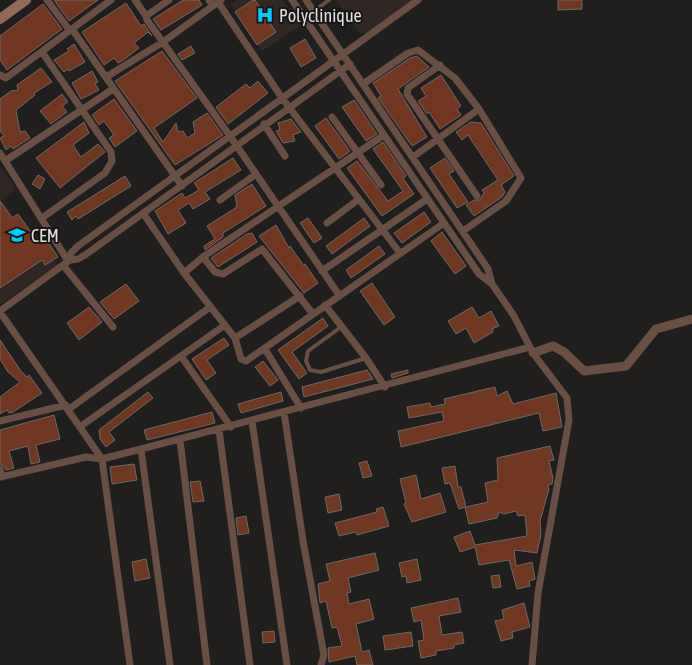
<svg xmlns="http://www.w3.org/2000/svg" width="692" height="665" viewBox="0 0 692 665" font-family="'Asap Condensed',sans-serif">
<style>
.built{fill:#302724}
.building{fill:#713821;stroke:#6b6867}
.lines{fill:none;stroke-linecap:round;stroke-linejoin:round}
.service{stroke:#694e44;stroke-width:4}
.minor{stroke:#694e44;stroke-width:7}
.tertiary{stroke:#694e44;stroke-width:9}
.secondary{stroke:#926858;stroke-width:10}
.labels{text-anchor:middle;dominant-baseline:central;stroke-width:4;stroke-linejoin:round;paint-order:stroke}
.poi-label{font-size:18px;fill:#e1dfdf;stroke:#181515;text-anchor:start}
</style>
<rect width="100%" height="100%" fill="#211f1e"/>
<!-- built -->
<path class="built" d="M237 0H283L300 26 262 51 231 4Z
M336 0H417L371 34 360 33Z
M0 166 16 188 2 201 15 219 20 216 58 265 0 305Z"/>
<!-- building -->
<path class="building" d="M54 0H98L69 21Z
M183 0H199L202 5 161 30 153 19Z
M253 0H255L276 32 257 45 235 12Z
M558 0H582V9L558 10Z
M126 3 141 26 144 24 152 36 148 32 134 43 139 48 122 61 118 63 114 58 104 65 82 32Z
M43 4 62 29 7 70 0 60V36Z
M305 39 316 58 301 67 290 48Z
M74 44 85 62 69 71 68 69 64 72 54 60 69 51 67 49Z
M191 46 195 53 182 60 178 54Z
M162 51 197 98 154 128 163 142 176 123 178 132 183 131 187 138 195 133 193 122 207 113 223 135 175 165 115 81Z
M417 56 429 67 398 89 427 137 412 146 378 98 381 96 373 83 410 58Z
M41 68 52 82 34 93 35 95 16 110 20 132 25 131 30 138 13 149 11 146 6 150 0 138 4 136 0 131V99L11 91 18 90 17 85Z
M92 71 98 82 95 84 99 90 81 99 72 83Z
M441 75 461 106 457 109 461 115 440 129 429 112 427 114 418 101 426 96 421 88Z
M258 81 268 93 228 124 216 107 246 84 250 88Z
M62 94 68 102 62 106 67 112 51 124 40 111Z
M114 99 137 131 115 147 109 138 114 135 104 121 99 125 92 115Z
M354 100 377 134 366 141 342 107Z
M326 118 350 151 339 159 315 126Z
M291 119 301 132 293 135 295 141 283 143 276 131 280 130 278 123Z
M84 122 89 133 73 145 81 157 98 144 105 152 60 188 36 158Z
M471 122 481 123 514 176 501 185 505 192 502 197 474 216 466 205 474 200H480L484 193 482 190 498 180 468 135 462 140 456 132Z
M383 142 406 176 403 178 414 194 382 216 347 168 357 161 388 201 403 191 373 149Z
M233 158 241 170 205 192 210 199 193 209 189 203 178 210 186 223 168 234 155 211 182 193 185 198 199 190 194 183Z
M445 158 454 171 449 174 468 202 457 208 430 168Z
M38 175 45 179 40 189 32 184Z
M125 176 131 186 78 219 76 216 72 220 67 212Z
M252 184 266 206 223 233V237L205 250 204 246 215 239 207 226 237 207 235 195Z
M0 201 12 218 18 214 39 244 46 239 58 257 45 265 42 260 0 288Z
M424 212 431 222 402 243 394 233Z
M308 218 322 238 314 243 300 223Z
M364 218 370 226 332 254 326 246Z
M276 225 289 248 290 246 304 266 305 264 318 283 304 293 259 236Z
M442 232 466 266 455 274 431 241Z
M252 233 257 242 218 267 211 258 247 234Z
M379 246 385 254 351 278 346 270Z
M372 283 395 317 384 325 360 291Z
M126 284 139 301 114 319 100 302Z
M89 307 102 322 79 340 67 323Z
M472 307 479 318 491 311 499 326 492 329 493 332 474 343 466 328 456 334 448 321Z
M323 318 328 326 292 352 307 373 299 379 278 350Z
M224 338 229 345 207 360 216 373 206 380 192 359Z
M0 340 21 371 27 377 29 375 42 393 13 412 9 413 7 410 0 414V397L20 382 8 372 0 359Z
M263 361 278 380 270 386 255 367Z
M367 370 373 379 304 397 302 387Z
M408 370V373L392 378 391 374Z
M495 387 497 396 507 391 513 404 556 393 562 427 543 431 539 413 401 447 398 431 444 421 442 412 409 418 407 407 430 403 431 407 445 404 444 399Z
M148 392 153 398 109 432 115 440 106 447 100 439 99 430Z
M281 392 283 401 241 413 238 404Z
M212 412 215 423 147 440 144 430Z
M54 415 60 439 36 445 40 462 31 464 28 446 9 451 14 468 6 470 4 466 0 464V430Z
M550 446 554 460 549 461 553 478 552 484 548 485 549 489 540 521 541 534 537 553 514 550 516 566 532 562 535 579 529 581 530 586 517 589 509 560 479 565 475 547 460 552 454 537 470 531 475 545 527 536 525 515 518 516 516 511 504 514 499 512 497 518 469 524 465 507 459 509 450 483 445 484 442 468 455 466 458 487H461L466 507 488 502 485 483 498 480 497 458Z
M367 461 372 476 363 478 359 463Z
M134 464 137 480 112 484 110 467Z
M416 475 421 499 440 493 446 512 412 522 404 504 406 503 400 479Z
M200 481 204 501 193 502 190 482Z
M339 494 342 510 328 513 325 497Z
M383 507 389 526 357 535 356 532 339 536 335 523 377 512 376 509Z
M246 516 249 533 238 535 236 518Z
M375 553 379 570 348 578 351 592 347 593 349 604 369 599 374 619 356 624 362 652 369 650 373 665H357L355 656 329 662 328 648 342 646 337 627 332 628 326 601 320 603 318 584 330 581 326 564Z
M146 559 150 578 135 581 132 562Z
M417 559 421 580 407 583 406 576 402 577 399 563Z
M499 575 501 587 493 588 491 576Z
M458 598 461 612 439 616 442 635 462 632 464 643 454 645V648L436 651V655L421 658 418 641 424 640 421 620 414 622 411 608Z
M524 603 530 627 512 632 513 638 501 641 495 621 504 619 502 610Z
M274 631 275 642 263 643 262 632Z
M411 632 413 646 385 650 383 636Z"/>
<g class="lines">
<!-- service -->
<path class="service" d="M314 11 329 0
M341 327 308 351 306 361 310 370 321 372 366 358"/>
<!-- minor -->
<path class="minor" d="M47 0 70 31
M135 0 146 16 169 0
M209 0 213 6
M292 0 479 274 492 284 514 316 533 353 567 398 569 420 538 593 532 665
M306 0 488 269 492 284
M218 2 282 98 400 253
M146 16 147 20 230 136 339 295
M72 29 182 186
M42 52 111 152 112 161 105 173 42 218
M440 65 408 88 407 94 477 196
M0 75 6 78 111 0
M106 77 163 42 221 0
M363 84 408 53 418 50 455 78 479 109 521 178 506 201 463 231
M332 117 381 185
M264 124 285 156
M0 153 68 261
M413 157 479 109
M5 161 113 89
M220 200 256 174
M143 213 184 273 235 338 241 359 246 361 444 223
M327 223 359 199
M203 257 215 272 223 274 262 249 313 314
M70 260 71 253 78 246 418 0
M63 265 113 327
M322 271 427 199
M184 273 203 257 384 135
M325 305 366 358 385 387
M0 311 70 260 78 259 85 255 350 64
M0 312 102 459 130 665
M235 338 300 296
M265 349 301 408
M181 356 231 427
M69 409 210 307
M284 412 303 541 324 655 321 665
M0 421 66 405
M252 421 287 665
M81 426 225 325
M219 430 250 665
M180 440 207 665
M141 449 170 665
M0 469 2 477
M0 477 86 457 102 459 141 449 530 347"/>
<!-- tertiary -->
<path class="tertiary" d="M533 353 553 346 564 352 584 371 626 366 656 329 692 319"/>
<!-- secondary -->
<path class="secondary" d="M0 19 26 0"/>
</g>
<!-- icons -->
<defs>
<g id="hospital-bare" transform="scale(1.35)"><path d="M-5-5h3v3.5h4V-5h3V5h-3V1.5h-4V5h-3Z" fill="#00cbf9" stroke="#181515" stroke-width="2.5" paint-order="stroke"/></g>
<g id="school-bare" transform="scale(1.35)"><path d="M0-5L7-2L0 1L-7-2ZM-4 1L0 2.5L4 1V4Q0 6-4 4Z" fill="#00cbf9" stroke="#181515" stroke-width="2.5" paint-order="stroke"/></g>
</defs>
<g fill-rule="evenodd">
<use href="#hospital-bare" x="265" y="15"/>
<use href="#school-bare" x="17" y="235"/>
</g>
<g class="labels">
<!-- poi labels -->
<g class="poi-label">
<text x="279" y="15">Polyclinique</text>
<text x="31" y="235">CEM</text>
</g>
</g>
</svg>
